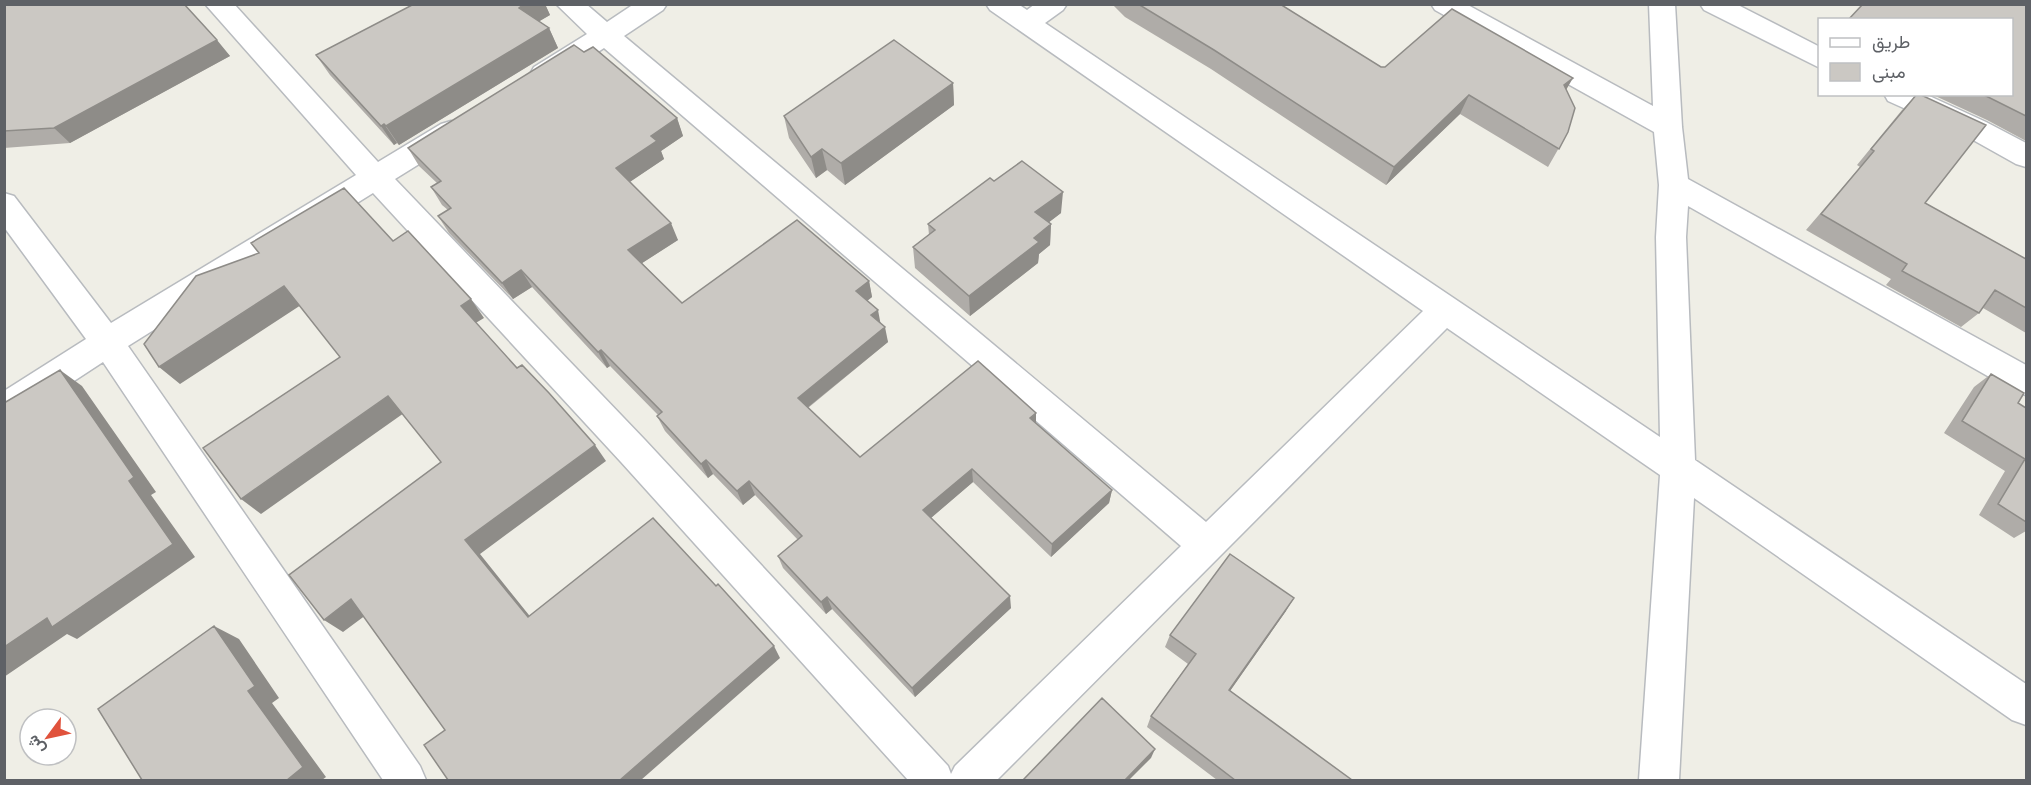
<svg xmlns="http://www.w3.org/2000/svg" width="2031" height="785" viewBox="0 0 2031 785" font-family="Lato,Vazirmatn,sans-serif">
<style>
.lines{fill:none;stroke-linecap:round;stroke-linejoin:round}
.minor-casing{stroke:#b8bbbf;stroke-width:3}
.minor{fill:#fff;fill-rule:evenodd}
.wall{fill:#afaca8}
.shaded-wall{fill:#8e8c88}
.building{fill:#cbc8c3;stroke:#8e8c88;stroke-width:1.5}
</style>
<rect width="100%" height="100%" fill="#efeee6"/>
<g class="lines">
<!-- minor casing -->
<g class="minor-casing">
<path id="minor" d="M205 4H234L378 162 441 124 451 121 461 124 465 131 461 138 395 179 645 440 948 766 951 774 955 766 1181 546 604 48 554 81 544 84 534 81 530 74 534 67 587 34 556 4H586L607 22 634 4H667L663 10 624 36 1206 522 1423 311 990 10 986 4H1018L1027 10 1035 4H1067L1063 10 1045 23 1660 437 1656 237 1659 185 1654 132 1435 10 1431 4H1466L1653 106 1649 4H1675L1682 127 1688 179 2026 365V395L2014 391 1688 206 1686 237 1695 460 2026 684V725L2012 720 1694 498 1679 780H1639L1660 475 1447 328 997 780H908L621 462 373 193 128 346 420 766 426 780H383L103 362 16 419 4 423V391L86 339 4 227V193L14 196 111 323 356 175Z
M1700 4H1736L1820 47V68L1704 10Z
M1884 94H1925L1986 122 2026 143V167L2016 164 1966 136 1888 101Z"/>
</g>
<!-- minor -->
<use href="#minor" class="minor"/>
</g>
<!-- wall -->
<path class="wall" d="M4 4H189L186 6 230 56 70 143 4 148Z
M409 4H545L550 15 539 21 549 28 558 48 399 145 397 143 394 145 330 75 316 55 410 6Z
M1112 4H1280L1381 67 1566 90 1568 132 1548 167 1460 114 1386 185 1211 69 1125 17Z
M2026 4V141L1987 120 1931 94H2012Z
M953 83 954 105 845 185 827 170 816 178 789 138 784 116Z
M1917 94 1925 203 2026 259V333L1983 308 1979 313 1961 327 1886 285 1891 279 1806 230 1860 167 1857 165 1902 110Z
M677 118 683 136 661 151 664 159 629 182 678 240 642 263 682 303 869 281 872 297 867 301 880 322 888 342 808 408 860 457 1036 423 1112 490 1109 503 1051 557 973 482 931 518 1011 608 915 697 832 609 826 614 783 568 778 556 798 540 755 495 743 505 713 474 708 478 665 431 657 416 658 415 610 366 607 368 532 287 513 299 449 233 438 216 448 210 442 205 431 187 437 183 419 166 408 148Z
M994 181 1061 213 1049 222 1051 224 1050 245 1039 254 1038 263 970 316 915 268 913 247 929 235 928 224Z
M1991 374 2018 403 2026 408V531L2014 538 1979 515 2005 471 1944 433 1974 387Z
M1286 611 1230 691 1352 780H1217L1147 727 1151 716 1188 664 1165 647 1170 635Z"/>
<!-- shaded-wall -->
<path class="shaded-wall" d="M524 4H545L550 15 528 28 519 8Z
M549 28 558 48 399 145 386 126Z
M217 40 230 56 70 143 54 128Z
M1573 78 1562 97 1564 85Z
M953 83 954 105 845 185 841 163Z
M1469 95 1460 114 1386 185 1394 167Z
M677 118 683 136 661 151 664 159 624 186 616 168 651 136Z
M384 124 397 143 394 145 381 126Z
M822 149 827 170 816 178 811 157Z
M1063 192 1061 213 1035 233V212Z
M671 223 678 240 636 267 628 250Z
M1051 224 1050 245 1039 254 1038 263 970 316 969 296 1034 238Z
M521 270 532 287 513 299 502 283Z
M869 281 872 297 859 307 856 291Z
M284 286 301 305 180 384 159 367Z
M471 299 484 318 474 324 461 306Z
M878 310 881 326 871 315Z
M885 327 888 342 802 412 798 398Z
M601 350 610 366 607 368 598 352Z
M60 370 82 386 156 492 151 495 195 557 77 639 67 634 4 677V647L129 481Z
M388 396 404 413 261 514 241 499Z
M1036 413V428L1030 418Z
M595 445 606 461 480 554 541 630 528 617 465 540Z
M706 460 713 474 708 478 701 464Z
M972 469 973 482 925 523 923 510Z
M749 481 755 495 743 505 737 491Z
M1112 490 1109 503 1051 557 1052 544Z
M1010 596 1011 608 915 697 912 688Z
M827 597 832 609 826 614 821 602Z
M1294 598 1286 611 1223 701 1229 690Z
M351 599 370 612 343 632 324 620Z
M214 626 239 639 279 698 272 703 326 777 322 780H287Z
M774 646 780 658 641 780H620Z
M1155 749 1151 758 1129 780H1125Z"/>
<!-- building -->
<path class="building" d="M4 4H184L217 40 54 128 4 131Z
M414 4H524L519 8 549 28 386 126 384 124 381 126 316 55Z
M1138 4H1280L1381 67H1385L1452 9 1573 78 1564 85 1575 108 1568 132 1559 149 1469 95 1394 167 1214 50Z
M1863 4H2026V116L1982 94H2012V20H1848Z
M894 40 953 83 841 163 822 149 811 157 784 116Z
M574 45 584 52 593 47 677 118 651 136 657 141 616 168 671 223 628 250 682 303 797 220 869 281 856 291 878 310 871 315 885 327 798 398 860 457 978 361 1036 413 1030 418 1112 490 1052 544 972 469 923 510 1010 596 912 688 827 597 821 602 778 556 802 536 749 481 737 491 706 460 701 464 657 416 662 412 601 350 598 352 521 270 502 283 438 216 451 208 431 187 441 181 408 148Z
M1917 94H1919L1986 125 1925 203 2026 259V308L1995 290 1979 313 1902 271 1907 264 1821 214 1874 151 1871 149Z
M1022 161 1063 192 1035 212 1051 224 1034 238 1039 242 969 296 913 247 935 230 928 224 990 178 994 181Z
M344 188 393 241 408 231 471 299 461 306 517 368 522 365 549 393 595 445 465 540 528 617 653 518 716 586 718 584 774 646 620 780H448L424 745 445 730 351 599 324 620 289 575 441 462 388 396 241 499 203 448 340 357 284 286 159 367 144 344 196 276 259 253 251 243Z
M60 370 134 477 129 481 173 544 52 627 47 618 4 647V403Z
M1991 374 2024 393 2018 403 2026 408V522L1998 504 2025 459 1962 421Z
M1230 554 1294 598 1229 690 1352 780H1235L1151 716 1196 654 1170 635Z
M214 626 255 686 248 691 303 767 287 780H142L98 709Z
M1102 698 1155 749 1125 780H1023Z"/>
<!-- border -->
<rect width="2031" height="785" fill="none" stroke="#5e6166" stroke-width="12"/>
<!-- legend -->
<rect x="1818" y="18" width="195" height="78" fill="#ffffff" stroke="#bfc0c2" stroke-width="1.5"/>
<rect x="1830" y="38" width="30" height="9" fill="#ffffff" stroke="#bfc0c2" stroke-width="1.5"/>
<text x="1872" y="48" font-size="18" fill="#5e6166">طريق</text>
<rect x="1830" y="63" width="30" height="18" fill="#cbc8c3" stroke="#bfc0c2" stroke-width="1.5"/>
<text x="1872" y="78" font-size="18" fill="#5e6166">مبنى</text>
<!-- north arrow -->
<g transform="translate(48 737) rotate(237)"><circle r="28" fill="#ffffff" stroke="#bfc0c2" stroke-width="1.5"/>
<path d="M0-4.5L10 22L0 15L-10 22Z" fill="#e0523c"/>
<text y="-9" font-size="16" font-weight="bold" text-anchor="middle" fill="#5e6166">ش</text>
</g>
</svg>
